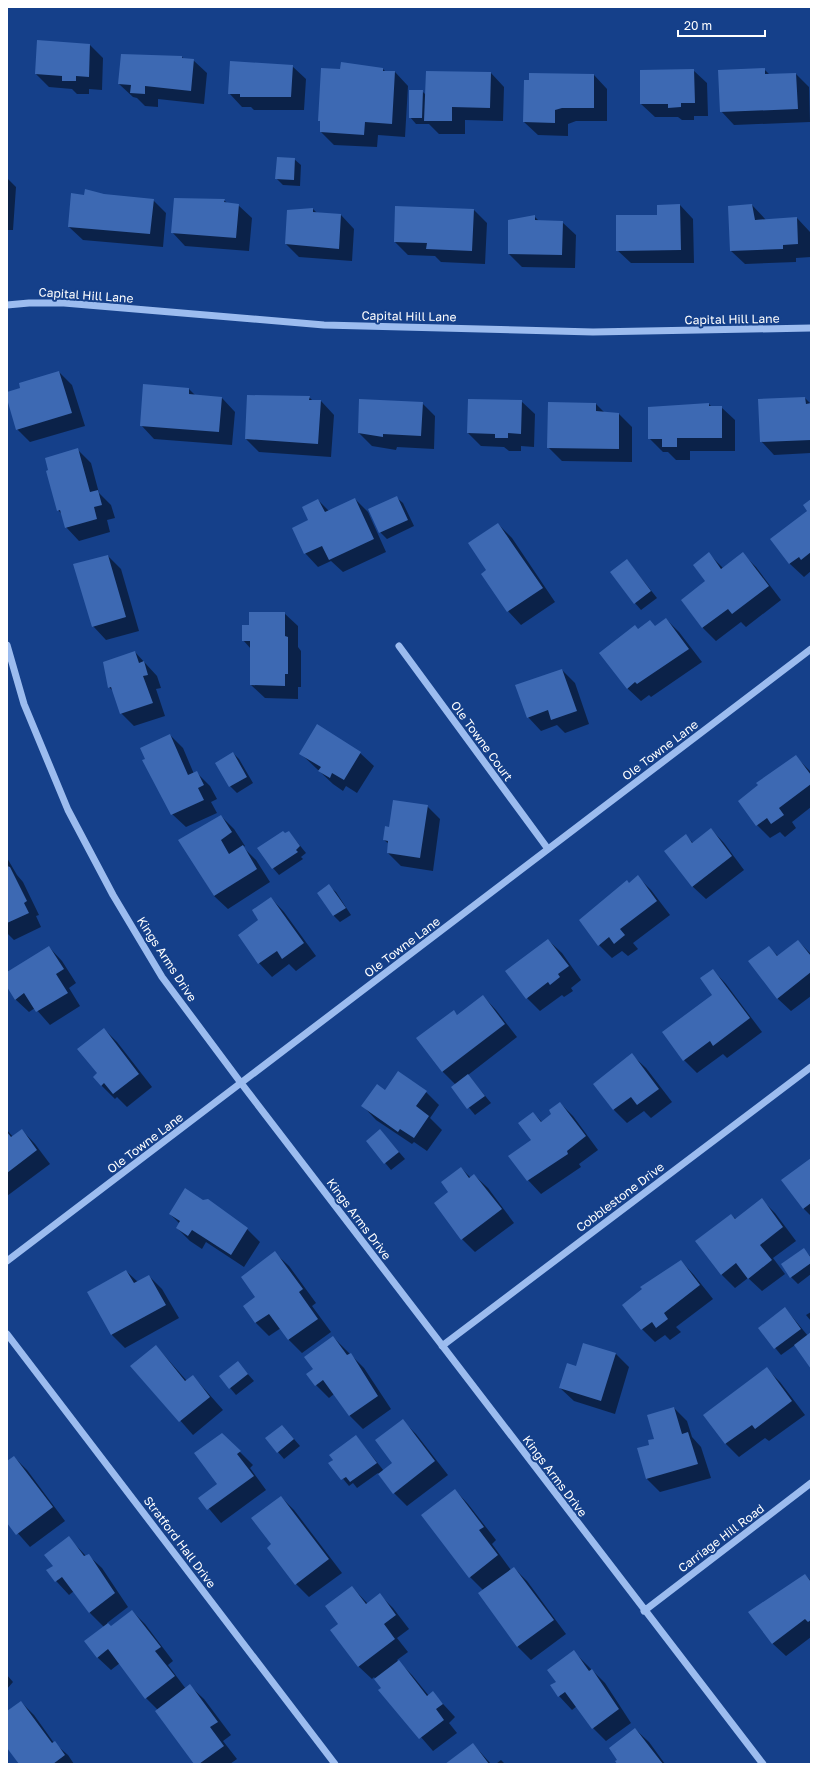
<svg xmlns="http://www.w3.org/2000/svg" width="818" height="1771" viewBox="0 0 818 1771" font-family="'Golos Text',sans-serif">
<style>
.shadow{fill:#0007}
.building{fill:#3d69b3}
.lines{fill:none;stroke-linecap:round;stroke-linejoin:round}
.minor{stroke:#9cbcef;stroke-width:7}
.labels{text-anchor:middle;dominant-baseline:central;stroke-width:4;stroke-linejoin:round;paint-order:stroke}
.street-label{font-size:12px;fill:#fff;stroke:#15408a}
</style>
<rect width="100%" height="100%" fill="#15408a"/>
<!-- shadow -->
<path class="shadow" d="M38 41 90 45 103 58 102 90 89 89V94H77L72 89 49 87 36 74Z
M182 57 184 59 193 60 207 73 204 104 158 99V107L145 106 137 98 133 97 119 84Z
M292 66 306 79 304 110H254L251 107H242L229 93Z
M383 69 386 72H395L408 86 405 137 378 135 377 147 334 145 321 132V122L319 120 341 70Z
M764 69 770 75 796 74 809 87 810 122 734 125 721 111Z
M693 70 707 83 708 116H694V120H682L678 117H655L641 104Z
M427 72 491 73 504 87 503 121 465 120V134H439L429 124H416L410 117 422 91 426 95Z
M594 75 607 89V121H576L568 124V136L538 135 524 122 525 81Z
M294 159 301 165 300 186 283 185 276 178Z
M7 178 16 187 13 230H7Z
M104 195 153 200 166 213 163 247 83 240 69 227 85 196Z
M224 200 228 204 238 205 252 218 249 251 185 246 172 232Z
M680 205 693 219 694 263H631L617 250 658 216Z
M752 205 766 220 797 218 810 232 811 257 796 258V262L745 264 731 251 729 207Z
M313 209 317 213 341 215 354 229 352 261 299 257 286 244Z
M474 210 487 223 485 264 441 262 435 256 408 255 395 242Z
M534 216 539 221 562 222 576 235 575 268 522 267 509 254Z
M59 372 72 385 85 426 30 442 17 429 7 393 22 388Z
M189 389 196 396 222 398 235 412 232 445 154 439 141 425Z
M309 397 313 401H321L334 415 331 457 259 452 246 439Z
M805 398 811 404V453L774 455 761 441Z
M521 401 535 414 534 447 521 446V451H509L504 447 481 446 468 433Z
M422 403 435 416 434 449 397 447 396 450 372 446 359 433Z
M596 404 605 413 619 414 632 427V462L562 461 548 447Z
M709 404 712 407H721L735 420V451H690V460H676L668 452H663L649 438Z
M77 449 91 463 99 493 111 505 115 518 107 520 110 532 79 541 66 527 63 515 58 510Z
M396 497 403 503 414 526 387 539 380 532Z
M355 499 368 512 386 552 343 572 331 561 318 567 305 553 310 521 318 500 329 511Z
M811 500V571L804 577 790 564 772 540 808 511Z
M498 524 512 538 555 602 521 625 508 611 482 574 488 570Z
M709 554 723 568 743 554 756 567 781 600 746 627 741 622 716 641 703 628 682 600 706 581Z
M108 556 121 569 139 631 106 640 93 626Z
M627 560 657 598 641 610 635 603Z
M284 613 298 626V647L301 651V687H298V699L265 698 251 685V649L243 640 250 626Z
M666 619 679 632 702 662 651 697 649 695 641 701 627 688 638 630 655 627Z
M135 652 157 676 161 688 156 689 165 716 134 726 121 713 114 692 109 687Z
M562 670 575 683 589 724 565 733 557 725 541 731 528 717Z
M170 735 183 748 194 774 197 773 210 786 217 799 211 802 217 813 186 827 172 814Z
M233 753 239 759 253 783 237 793 230 786Z
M300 753H360L374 766 357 793 346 786 343 791 333 784Z
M796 757 811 772V807L792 822 796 828 785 837 780 832 770 838 757 825Z
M427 806 440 819 433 871 401 866 388 853 389 844 384 840 390 828Z
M221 816 234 829 245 846 243 847 256 860 270 882 228 909 214 896 180 840Z
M711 829 724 843 744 870 706 899 692 886 686 836 693 843Z
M289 832 306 853 301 857 303 859 279 875 273 868 285 834Z
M7 858 17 875 23 882 39 915 36 916 41 927 14 940 7 933Z
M638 877 651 890 670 915 633 943 638 949 628 956 622 951 612 958 599 945 629 884Z
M329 886 336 892 351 915 340 922 334 916 319 893Z
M271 898 284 912 316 956 296 971 289 964 272 977 259 963 260 920Z
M548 940 562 953 581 980 571 988 573 991 564 997 562 995 540 1011 527 998Z
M798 941 811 954V996L791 1011 777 998 768 947 778 956Z
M49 947 62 961 76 983 69 988 80 1006 50 1025 35 1008 29 1012 15 999 7 985V973Z
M713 970 726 984 762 1032 727 1058 723 1054 697 1073 684 1060 714 995Z
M483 996 496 1010 517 1037 468 1075 491 1103 475 1115 452 1087 456 1085 442 1071 453 1011 458 1016Z
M104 1029 117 1042 152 1087 127 1107 117 1097 115 1099 101 1085Z
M632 1055 646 1068 672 1102 651 1118 644 1111 627 1123 614 1110 594 1084Z
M385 1091 426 1092 439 1105 430 1118 442 1130 427 1151 414 1142 412 1144 376 1120 363 1106Z
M560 1103 573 1116 598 1150 579 1164 581 1167 541 1194 528 1180 532 1140 533 1113 542 1122 553 1114Z
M7 1130 13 1137 22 1130 35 1144 50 1164 7 1196Z
M380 1130 405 1159 391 1170 367 1141Z
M811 1159V1216L803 1208Z
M461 1168 471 1178 474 1175 488 1188 514 1223 475 1252 462 1239 450 1192Z
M762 1200 775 1213 796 1241 773 1258 785 1274 762 1291 748 1278 735 1288 722 1275 696 1241 731 1215 736 1219Z
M170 1214 247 1229 260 1242 244 1267 206 1242 202 1249 190 1241 177 1228 180 1224Z
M804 1250 811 1257V1274L798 1284 791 1277Z
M275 1253 289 1266 316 1303 312 1306 331 1332 302 1353 289 1340 281 1328 269 1336 256 1323 244 1306 257 1298Z
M681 1261 694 1275 713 1299 676 1327 681 1332 670 1340 665 1335 655 1342 642 1329Z
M126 1271 138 1282 149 1276 162 1289 179 1318 125 1348 112 1335 88 1292Z
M785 1308 808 1336 811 1334V1367L795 1345 781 1355 759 1328Z
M811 1312V1321L806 1315Z
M333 1337 364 1368 391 1409 363 1429 350 1416 334 1394 329 1398 316 1385 314 1369Z
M156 1346 187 1381 193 1376 223 1410 193 1435 132 1366Z
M616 1354 629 1367 615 1414 574 1401 560 1388Z
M238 1363 254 1381 236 1395 220 1376Z
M767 1369 780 1382 805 1415 769 1441 765 1438 739 1457 726 1444 704 1415Z
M674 1408 687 1421 692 1437 701 1447 711 1478 660 1492 647 1479 639 1449 650 1445 655 1440Z
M403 1421 416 1434 448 1475 407 1506 394 1493 378 1473 357 1488 353 1483 349 1486 330 1463 356 1436 384 1471 394 1463Z
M288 1432 300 1446 284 1459 278 1452Z
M222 1434 253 1465 250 1468 266 1490 221 1523 200 1498 218 1484Z
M14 1457 27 1470 65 1521 30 1547 7 1521V1462Z
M455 1490 468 1504 496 1540 492 1544 511 1570 514 1568 527 1581 566 1634 531 1660 518 1647 479 1593 483 1590 470 1577Z
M281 1497 294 1510 342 1573 309 1597 296 1584 273 1545Z
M69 1538 86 1556 88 1555 102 1568 128 1607 107 1623 111 1627 132 1611 145 1624 173 1661 168 1665 186 1689 190 1686 204 1699 231 1735 223 1741 237 1759 230 1764H196L158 1710 146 1698 120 1663 111 1670 97 1657 104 1627 90 1613 74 1591 69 1595 47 1571 54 1566Z
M805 1575 811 1581V1637L786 1656 772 1643Z
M352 1587 368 1604 380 1595 393 1608 409 1629 397 1638 408 1652 397 1660 412 1675 429 1696 433 1693 455 1717 449 1723 457 1733 433 1751 380 1690 382 1688 374 1677 372 1679 358 1666 340 1624Z
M574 1652 605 1683 631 1723 606 1741 593 1728 577 1706 572 1710 559 1696 557 1682Z
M7 1675 13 1682 7 1689Z
M21 1702 34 1715 54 1743 68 1755 74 1764H20L7 1746V1712Z
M635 1729 649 1742 665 1764H618L619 1760Z
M473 1744 491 1764H446Z
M501 1760 505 1764H496Z"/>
<!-- building -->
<path class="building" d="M37 40 90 44 89 77 76 76V81H62V76L35 74Z
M121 54 182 56V58L194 59 191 91 145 86V94L130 93 131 85 118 84Z
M230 61 293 65 291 97H240V94H228Z
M341 62 383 68V71H395L392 124 365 122 364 135 320 132V121H318L321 68 340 69Z
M765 68V74L796 73 798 109 720 112 718 70Z
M694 69 695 103H681V107L668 108V104H640V70Z
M426 71 491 72 490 108 452 107V121H424Z
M529 73 594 74V108H562L555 110V123L523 122 524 80H529Z
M409 90H423L422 118H409Z
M277 157 295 158 294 180 275 179Z
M85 189 104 194 154 199 150 234 68 227 71 193 84 195Z
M174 198 225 199 224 202 239 204 236 238 171 233Z
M680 204 681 250 616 251V215H657V205Z
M752 204 755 220 797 217 798 244 783 245V249L730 251 728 206Z
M395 206 474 209 472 251 426 249 427 243 394 242Z
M313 208V212L341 214 339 249 285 244 287 210Z
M535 215V220L563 221 562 255 508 254V220Z
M59 371 72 413 16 430 7 399V392L20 388 19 383Z
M143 384 189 388V394L222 397 219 432 140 426Z
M247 395 310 396 309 400H321L318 444 245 439Z
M805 397 806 404 811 403V440L760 442 758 399Z
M359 399 423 402 421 436 383 434V437L358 433Z
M468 399 522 400 521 434 508 433V438H495V434L467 433Z
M548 402 596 403V411L619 413V449L547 448Z
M709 403V406H722V438H677V447H662V439H648V407Z
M78 448 90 492 98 490 102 505 94 507 97 519 65 528 60 510 57 511 46 471 48 470 45 458Z
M397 496 408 520 379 533 368 509Z
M355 498 374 539 329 560 322 546 304 554 292 528 308 520 302 507 318 499 325 512Z
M811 499V552L801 560 799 557 789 564 770 539 807 511 803 505Z
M498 523 543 588 507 612 481 574 486 570 468 543Z
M709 552 721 569 743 552 769 586 732 614 728 609 702 628 681 600 705 581 693 565Z
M108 555 126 617 92 627 73 564Z
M627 559 651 591 634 604 610 572Z
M249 612H285V636L288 637V674H285V686L250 685V641H242V625H249Z
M666 618 689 649 637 684 635 682 627 689 599 653 635 625 638 629 650 620 655 626Z
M135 651 139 663 144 661 148 675 143 676 153 703 120 714 111 687 108 688 103 662Z
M562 669 577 711 551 720 548 710 527 718 515 685Z
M317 724 361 752 344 780 332 773 330 778 318 771 321 767 299 754Z
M170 734 188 775 197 771 204 785 198 788 204 800 171 815 142 760 145 759 140 748Z
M233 752 247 777 229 787 215 763Z
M796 755 811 775V784L779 808 784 815 771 824 767 818 756 826 738 801 758 785 756 783Z
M393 800 428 805 420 858 387 853 388 841 383 840 385 826 389 827Z
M221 815 232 832 221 840 229 854 243 845 257 869 214 896 178 840Z
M711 828 732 856 692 887 664 851 686 834 692 843Z
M283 831 285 833 289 831 300 846 296 850 298 852 272 869 257 848Z
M7 866 10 867 27 901 24 903 29 913 7 923Z
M638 875 657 901 620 929 625 935 614 944 609 937 598 946 579 920 627 880 629 883Z
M329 884 346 908 333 916 317 893Z
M271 897 304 943 282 959 277 951 258 964 238 935 258 920 252 910Z
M548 939 569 966 558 974 560 977 550 985 548 982 526 999 505 971Z
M798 940 811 956V972L777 999 748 961 769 946 777 956Z
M49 946 64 969 56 974 68 993 36 1012 24 993 15 1000 7 987V972Z
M713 969 750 1018 713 1046 710 1041 683 1061 662 1032 712 995 700 978Z
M483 995 505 1024 442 1072 416 1038 454 1010 457 1015Z
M104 1028 139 1074 113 1094 104 1083 101 1086 93 1077 97 1073 77 1049Z
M632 1053 659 1089 637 1105 631 1097 613 1110 593 1084Z
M398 1071 427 1091 416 1106 429 1116 414 1138 400 1129 398 1132 361 1106 377 1084 385 1090Z
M468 1074 485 1096 467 1109 451 1087Z
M560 1102 586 1136 567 1151 568 1154 527 1181 508 1156 531 1140 518 1123 533 1112 541 1122 551 1114 549 1110Z
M22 1129 37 1150 7 1173V1132L11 1137Z
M380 1129 399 1152 384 1164 366 1141Z
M811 1158V1203L803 1209 781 1180Z
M461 1167 469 1178 474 1174 502 1209 461 1240 434 1203 448 1192 441 1182Z
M185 1188 203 1200 208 1199 248 1228 231 1255 192 1230 188 1236 176 1228 180 1221 169 1214Z
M762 1198 783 1227 760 1245 772 1260 748 1279 736 1263 721 1275 695 1241 731 1214 735 1219Z
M804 1248 811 1258V1263L790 1278 781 1264Z
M275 1251 303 1289 299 1292 318 1319 288 1340 269 1314 255 1323 243 1306 255 1297 241 1277Z
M681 1260 700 1285 664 1313 668 1319 656 1328 652 1322 641 1330 622 1305 642 1289 640 1287Z
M126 1270 134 1283 149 1275 166 1305 111 1335 87 1292Z
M785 1307 801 1329 774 1349 758 1328Z
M811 1332V1369L794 1345Z
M333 1336 347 1355 351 1353 378 1396 349 1416 323 1380 315 1386 306 1374 313 1369 304 1357Z
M583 1343 616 1353 601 1401 559 1388 567 1363 576 1366Z
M156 1345 185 1381 193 1375 210 1397 179 1422 130 1366Z
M238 1361 248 1374 229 1389 219 1376Z
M767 1367 792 1401 755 1429 752 1425 725 1444 703 1415Z
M674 1407 682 1434 688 1432 698 1464 646 1479 637 1448 649 1445 648 1440 654 1439 647 1415Z
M403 1419 435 1461 393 1494 378 1474 392 1463 375 1440Z
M282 1425 294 1439 277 1453 265 1438Z
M222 1433 241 1451 237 1454 254 1476 207 1510 198 1498 217 1484 194 1453Z
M356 1435 377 1463 350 1482 346 1477 341 1480 328 1463 333 1460 329 1455Z
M14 1456 53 1507 16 1535 7 1523V1461Z
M455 1489 484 1527 479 1530 498 1555 469 1578 421 1515Z
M281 1496 329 1559 295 1585 267 1548 271 1544 251 1518Z
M69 1536 84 1556 89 1554 115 1593 89 1613 62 1577 55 1582 46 1570 53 1566 44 1555Z
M514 1567 554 1620 517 1647 478 1593Z
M805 1574 811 1582V1620L808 1622 805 1619 772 1644 748 1612Z
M352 1586 366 1604 380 1593 396 1615 384 1624 395 1639 358 1667 330 1630 338 1624 325 1606Z
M132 1610 161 1647 155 1651 175 1676 145 1699 108 1649 97 1658 84 1641 108 1623 111 1626Z
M574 1650 589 1671 592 1669 619 1709 592 1729 565 1692 558 1697 550 1685 556 1682 547 1670Z
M399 1660 427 1696 433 1691 443 1704 436 1709 444 1720 419 1739 378 1690 381 1688 374 1679Z
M190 1684 218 1722 210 1727 224 1746 199 1764H194L155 1711Z
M21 1701 52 1743 55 1741 65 1755 53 1764H19L7 1748V1711Z
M635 1728 663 1764H617L615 1761 617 1760 609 1748Z
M473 1743 489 1764H445Z"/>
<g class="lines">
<!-- minor -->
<path class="minor" d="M7 305 29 303H64L324 325 593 332 811 328
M7 645 24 704 68 810 113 895 162 977 241 1083 763 1764
M399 646 548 849
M7 1261 811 649
M7 1334 335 1764
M442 1346 811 1067
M644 1611 811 1483"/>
</g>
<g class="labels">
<!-- street labels -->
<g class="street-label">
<text transform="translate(86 295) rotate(4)">Capital Hill Lane</text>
<text transform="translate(409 316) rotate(1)">Capital Hill Lane</text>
<text transform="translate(732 319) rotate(-1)">Capital Hill Lane</text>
<text transform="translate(482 741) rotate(54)">Ole Towne Court</text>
<text transform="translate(660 750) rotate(-37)">Ole Towne Lane</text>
<text transform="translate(402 947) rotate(-37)">Ole Towne Lane</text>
<text transform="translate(167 959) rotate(57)">Kings Arms Drive</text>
<text transform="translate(145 1143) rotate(-37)">Ole Towne Lane</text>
<text transform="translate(620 1197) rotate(-37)">Cobblestone Drive</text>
<text transform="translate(359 1219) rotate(53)">Kings Arms Drive</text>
<text transform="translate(555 1476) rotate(53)">Kings Arms Drive</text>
<text transform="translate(721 1538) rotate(-37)">Carriage Hill Road</text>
<text transform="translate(180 1542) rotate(53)">Stratford Hall Drive</text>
</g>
</g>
<!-- border -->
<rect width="818" height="1771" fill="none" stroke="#ffffff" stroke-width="16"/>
<!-- scale -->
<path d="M678 30v6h87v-6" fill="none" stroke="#ffffff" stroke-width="2"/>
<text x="684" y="30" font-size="12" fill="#ffffff" stroke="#15408a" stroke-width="3" paint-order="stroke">20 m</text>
</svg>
